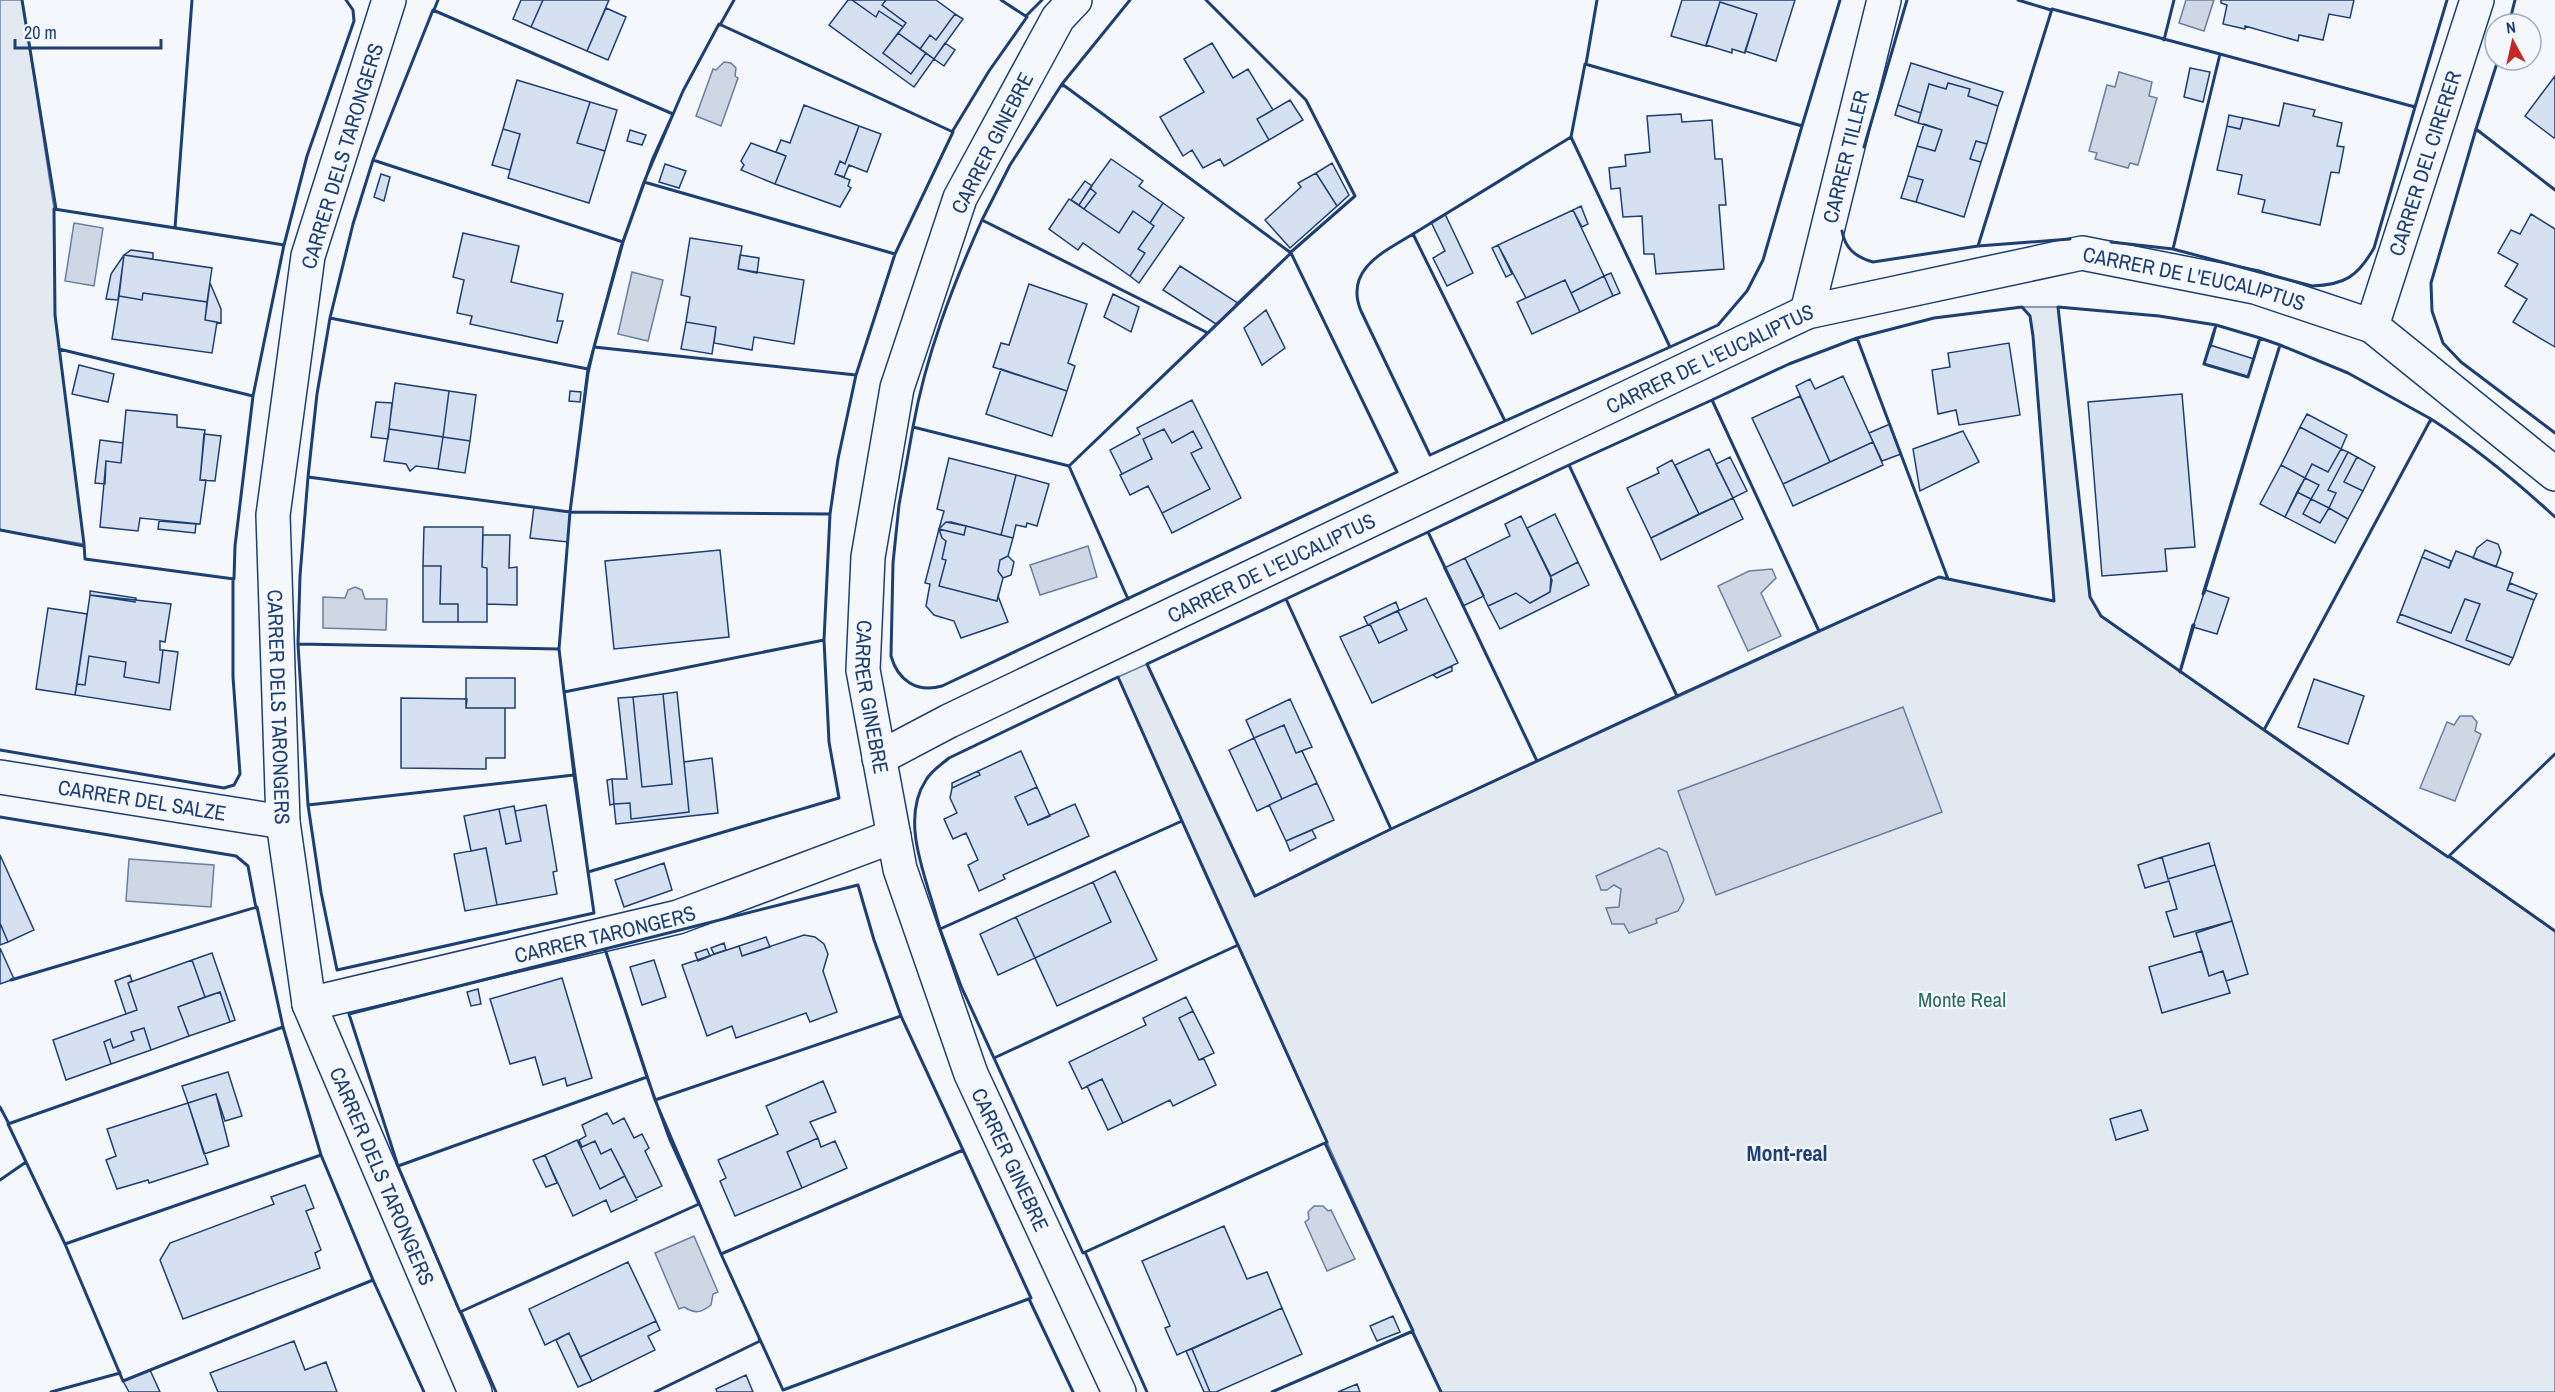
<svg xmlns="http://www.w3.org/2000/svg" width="2555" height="1392" viewBox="0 0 2555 1392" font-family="'Archivo Narrow',sans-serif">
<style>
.green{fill:#e3e9f0;stroke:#687fa3;stroke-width:1.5}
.water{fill:#cfd7e4;stroke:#687fa3;stroke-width:1.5}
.building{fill:#d5e0f0;stroke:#1d3f73;stroke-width:1.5}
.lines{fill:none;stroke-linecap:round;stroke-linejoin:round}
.minor-casing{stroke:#1d3f73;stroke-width:36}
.minor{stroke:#f4f7fb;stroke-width:33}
.wall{stroke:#1d3f73;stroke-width:3}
.labels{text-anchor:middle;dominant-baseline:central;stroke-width:4.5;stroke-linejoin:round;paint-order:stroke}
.street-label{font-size:21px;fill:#1d3f73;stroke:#f4f7fb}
.park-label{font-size:21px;fill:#2c6c60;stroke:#f4f7fb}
.neighbourhood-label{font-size:22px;font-weight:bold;fill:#1d3f73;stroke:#f4f7fb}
</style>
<rect width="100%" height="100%" fill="#f4f7fb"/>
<!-- green -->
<path class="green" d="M0 0H22L54 209 55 315 84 544 0 530Z
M2022 307H2058L2090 597 2101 616 2555 931V1392H1441L1207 879 1118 677 1147 664 1255 896 1337 854 1939 577 2054 601 2033 336 2030 316Z"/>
<!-- water -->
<path class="water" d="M2186 0H2214L2204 31 2179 23Z
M724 62 731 63 736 68 735 76 738 78 721 126 696 116 713 69 716 70Z
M2119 72 2152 82 2149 96 2157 98 2138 165 2130 163 2128 168 2095 159 2097 153 2089 151 2107 85 2115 87Z
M74 223 103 228 94 286 65 281Z
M632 272 663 280 648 341 618 334Z
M1088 546 1097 577 1040 595 1030 565Z
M1772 569 1776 578 1761 593 1781 636 1748 651 1718 586 1749 571Z
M355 587 362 590 365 599H387L386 630 323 628V597L345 598 348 590Z
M1903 707 1942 812 1716 895 1678 791Z
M2460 716H2472L2477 722 2475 731 2481 734 2455 801 2420 788 2447 722 2454 725Z
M1659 848 1667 852 1684 900 1678 911 1656 919 1657 923 1629 933 1624 924H1612L1606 908 1619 907 1621 889 1614 885 1607 890H1601L1596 876Z
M129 859 214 865 211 907 126 901Z
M1314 1206H1323L1328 1211 1331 1210 1355 1259 1327 1271 1305 1222 1309 1219 1308 1212Z
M694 1236 718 1292 713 1294 711 1305C701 1313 695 1314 684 1307L679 1309 655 1253Z"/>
<!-- building -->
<path class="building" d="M521 0H543L531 27 513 19Z
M543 0H609L587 51 531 27Z
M848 0H852L876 17 879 11 903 27 883 53 911 74 926 53 934 59 914 87 829 25Z
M852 0H886L882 5 906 23 903 27 879 11 876 17Z
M886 0H936L955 14 936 40 930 35 920 49 898 33 906 23 882 5Z
M1682 0H1795L1776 61 1745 51 1757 14 1720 2 1706 46 1671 36Z
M2221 0H2354L2350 18 2329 14 2323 40 2299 35 2298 41 2245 26V29L2223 24 2227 5 2221 3Z
M1720 2 1757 14 1745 53 1732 49V53L1706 45Z
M606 8 626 17 608 60 587 51Z
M955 14 963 19 934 59 920 49 930 35 936 40Z
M898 33 926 53 911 74 883 53Z
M945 43 955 50 944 66 934 59Z
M1212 43 1233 78 1248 69 1273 110 1257 119 1269 140 1224 166 1220 159 1203 168 1192 150 1183 156 1160 117 1204 92 1184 59Z
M1911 63 2003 92 1998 106 1968 96 1970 89 1948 83 1946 89 1929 84 1921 113 1898 105Z
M2190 68 2210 72 2203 102 2184 97Z
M2555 76V137L2554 138 2525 116Z
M517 80 590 102 577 143 605 151 589 203 508 178 520 134 503 129Z
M1948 83 1970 89 1968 96 1998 106 1987 144 1976 141 1970 159 1981 162 1964 217 1916 202 1923 180 1908 176 1917 146 1935 151 1942 130 1918 123 1929 84 1946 89Z
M1290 100 1303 120 1269 140 1257 119Z
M590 102 617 110 605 151 577 143Z
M2284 103 2315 110 2313 116 2342 123 2337 146 2344 147 2339 173 2331 172 2320 225 2262 212 2265 200 2238 194 2242 175 2217 170 2227 126 2240 129 2243 118 2279 126Z
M804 105 859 126 845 164 840 161 835 174 850 180 848 186 851 188 840 207 775 184 786 156 776 152 781 140 790 143Z
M1898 105 1921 113 1918 123 1895 115Z
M1681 114 1682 122 1712 120 1715 159H1722L1726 205H1719L1724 269 1656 274 1654 254H1644L1642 216 1623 217 1620 188 1611 189 1609 168 1626 166 1625 155 1650 152 1647 116Z
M2229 115 2243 118 2240 129 2227 126Z
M1924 124 1942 130 1935 151 1917 146Z
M859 126 881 134 867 172 849 165 844 177 835 174 840 161 845 164Z
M503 129 520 134 510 170 492 165Z
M630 130 646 135 642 145 627 141Z
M1976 141 1987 144 1981 162 1970 159Z
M751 143 786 156 775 184 741 170 744 165 741 161Z
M1111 159 1143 181 1139 186 1163 203 1150 223 1133 211 1119 233 1084 209 1096 193 1090 188Z
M1332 163 1349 195 1337 206 1316 173Z
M665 164 686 171 679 188 659 182Z
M1316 173 1337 206 1290 248 1265 220 1301 187 1298 183Z
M381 174 390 177 384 201 374 197Z
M1908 176 1923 180 1916 202 1901 198Z
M1085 181 1092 186 1079 205 1071 200Z
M1090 188 1096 193 1084 209 1079 205Z
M1069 199 1119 233 1133 211 1154 226 1138 249 1145 253 1130 276 1083 243 1078 250 1049 229Z
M1163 203 1184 218 1139 283 1130 276 1145 253 1138 249 1154 226 1150 223Z
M1581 206 1588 224 1582 227 1573 210Z
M1573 210 1604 276 1571 293 1565 280 1526 298 1498 245Z
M1445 214 1473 273 1447 286 1433 258 1445 251 1431 222Z
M2531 214 2555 229V347L2513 322 2527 299 2505 286 2518 264 2498 253 2511 230 2520 234Z
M463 233 519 246 511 282 563 294 557 321H563L557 343 470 324 472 316 457 313 464 280 453 277Z
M690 238 742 246 738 269 804 280 794 344 754 337 752 350 714 343 716 327 686 322 690 297 681 295Z
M1498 245 1512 274 1506 277 1492 248Z
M131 250 153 253V259L124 255Z
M124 255 212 268 207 302 143 293 142 300 119 296Z
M124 255 118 300 106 299 111 274Z
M740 255 759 258 757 273 738 269Z
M1180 266 1238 303 1216 324 1163 290Z
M1611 273 1620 293 1613 296 1604 276Z
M1604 276 1613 296 1580 312 1571 293Z
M1565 280 1580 312 1532 334 1517 302Z
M210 283 221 309V323L205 320Z
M1029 284 1087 304 1068 363 1075 366 1067 391 993 367 1001 343 1009 345Z
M143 293 207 302 205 320 217 322 212 353 112 339 119 296 142 300Z
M1113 294 1139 307 1131 332 1104 317Z
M1266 310 1285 348 1262 365 1244 328Z
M686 322 716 327 712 354 681 349Z
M2009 343 2020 415 1959 425 1956 410 1938 414 1932 370 1950 367 1948 353Z
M2210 345 2254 359 2248 377 2204 364Z
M79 365 114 374 108 402 72 394Z
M1001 369 1067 391 1052 436 986 414Z
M1843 376 1873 442 1830 462 1796 386 1810 379 1815 389Z
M395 383 449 391 443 437 389 429Z
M449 391 476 395 470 441 443 437Z
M570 391 581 392 580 402 569 401Z
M2182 394 2195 547 2165 549 2167 571 2102 576 2088 402Z
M1800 396 1830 462 1783 484 1752 418Z
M1192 400 1241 498 1172 533 1162 513 1210 489 1191 453 1202 448 1193 431 1172 443 1164 429 1143 439 1152 459 1122 474 1110 450 1140 434 1137 428Z
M376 402 392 403 388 439 371 437Z
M126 410 177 415V427L205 430 200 480H206L200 524 140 518 138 531 100 527 106 461 121 463Z
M2307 414 2347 435 2341 449 2300 427Z
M1890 424 1901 454 1882 461 1869 433Z
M2300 427 2341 449 2328 472 2312 464 2305 478 2281 465Z
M389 429 443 437 438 469 416 466 410 471 406 464 384 461Z
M1164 429 1172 443 1193 431 1202 448 1191 453 1210 489 1162 513 1148 486 1130 495 1120 475 1152 459 1143 439Z
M1963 431 1979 462 1920 491 1913 449Z
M204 434 221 436 215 481 200 480Z
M443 437 470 441 465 473 438 469Z
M100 440 123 443 121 463 106 461 105 484 95 483Z
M1873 442 1883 465 1793 506 1783 484Z
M1709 449 1733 498 1699 514 1675 465Z
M2341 449 2348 452 2328 490 2336 493 2329 508 2311 499 2319 485 2305 478 2312 464 2328 472Z
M2348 452 2357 457 2344 482 2363 491 2348 519 2329 508 2336 493 2328 490Z
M1730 457 1747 491 1733 498 1716 464Z
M2357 457 2375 467 2363 491 2344 482Z
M949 458 1016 475 1001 535 951 522H946L939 529 944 511 937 509Z
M1672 460 1699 514 1651 538 1627 488 1659 473 1657 468Z
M2281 465 2305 478 2285 517 2260 504Z
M1016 475 1049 484 1037 526 1027 523 1026 527 1016 525 1013 538 1001 535Z
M2305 478 2319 485 2311 499 2297 492Z
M2297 492 2311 499 2303 514 2320 523 2329 508 2348 519 2335 543 2285 517Z
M1733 498 1743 519 1661 560 1651 538Z
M2311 499 2329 508 2320 523 2303 514Z
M534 507 570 512 568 542 530 538Z
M1555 514 1578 562 1551 576 1527 528Z
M1521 516 1552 580 1550 592 1530 603 1516 593 1488 606 1465 558 1510 536 1505 524Z
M159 521 196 524 195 533 158 529Z
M946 522 966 526 964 535 939 529Z
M966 526 1013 538 1008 556 1000 560 998 571 1003 578 997 601 939 586 946 560 942 559 946 541 942 538 939 529 964 535Z
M424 527H483L482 567 487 568V622H458V604H440L441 566H423Z
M939 529 942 538 946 541 942 559 946 560 939 586 997 601 998 596 1008 622 961 638 954 621 934 615 926 606 930 584 925 583Z
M483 535H510L509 568 517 567V605L487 604V568L482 567Z
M2487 540 2498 544 2501 552 2496 567 2473 558 2477 548Z
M720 550 729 637 614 649 605 561Z
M2425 550 2451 561 2449 568 2422 557Z
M2456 551 2513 573 2507 590 2534 600 2513 658 2466 640 2480 604 2465 599 2451 633 2400 614 2422 557 2449 568Z
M1008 556 1014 562 1011 575 1003 578 998 571 1000 560Z
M1465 558 1484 596 1463 606 1444 568Z
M1578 562 1589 585 1500 629 1488 606 1516 593 1530 603 1550 592 1551 576Z
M423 566H441L440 604H458V622H423Z
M2510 583 2537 594 2534 600 2507 590Z
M2205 590 2229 598 2217 634 2193 627Z
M90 591 136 598 135 602 90 595Z
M90 595 171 604 165 642 160 641V650H163L159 683 124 677 126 662 89 656 85 685 77 684Z
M1426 598 1458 663 1372 703 1340 637 1370 624 1379 643 1407 630 1398 611Z
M2465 599 2480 604 2466 640 2513 658 2509 665 2397 622 2400 614 2451 633Z
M1396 602 1399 610 1368 625 1364 617Z
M48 608 87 614 75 695 36 689Z
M1398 611 1407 630 1379 643 1370 624Z
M163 650 178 652 170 710 75 695 77 684 85 685 89 656 126 662 124 677 159 683Z
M1452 666V671L1437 678 1433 675Z
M466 678H515V708H466Z
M2314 679 2364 696 2348 744 2298 727Z
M677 692 689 812 631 819 630 803 614 804 612 779H627L618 698 633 697 642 787 672 784 663 694Z
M663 694 672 784 642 787 633 697Z
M401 698 467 699 466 708H505V758H486V769L401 768Z
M1290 699 1312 747 1296 753 1284 725 1254 738 1246 720Z
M1284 725 1296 753 1302 751 1317 783 1282 799 1254 738Z
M1254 738 1282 799 1257 811 1229 750Z
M1021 751 1037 787 1015 797 1028 825 1075 804 1089 836 1003 875 1005 879 979 891 968 865 978 860 966 833 953 839 944 819 957 813 950 798 952 788 980 775 978 771Z
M712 758 718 813 616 824 614 804 630 803 631 819 689 812 684 762Z
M978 771 980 775 952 788V783Z
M612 779 614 804 610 805 607 780Z
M1317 783 1334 820 1286 841 1269 805Z
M1037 787 1050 816 1028 825 1015 797Z
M546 805 557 871 553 872 557 894 497 905 486 848 471 851 464 816 499 809 506 844 521 841 515 811Z
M514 806 521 841 506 844 499 809Z
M1312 830 1316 838 1290 851 1286 841Z
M2209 843 2215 865 2168 879 2162 857Z
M486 848 497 905 465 911 454 854Z
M0 855 34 930 8 942 0 923Z
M2162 857 2168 879 2215 865 2232 921 2174 937 2166 912 2177 909 2169 881 2145 888 2138 865Z
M664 863 672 890 624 907 615 880Z
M1115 871 1157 960 1057 1006 1035 958 1111 922 1093 882Z
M1093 882 1111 922 1035 958 1016 917Z
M1016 917 1035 958 998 975 980 934Z
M2232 921 2248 974 2226 981 2223 971 2209 976 2196 933Z
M0 923 8 942 0 945Z
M804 935 815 937 824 944 828 954 823 971 837 1012 810 1022 806 1013 736 1038 732 1026 707 1036 682 965 739 946 742 956Z
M766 937 770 947 742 956 739 946Z
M724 943 726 950 714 954 711 948Z
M0 948 14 979 0 984Z
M707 949 710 956 698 961 695 953Z
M2202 951 2209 976 2223 971 2230 993 2162 1013 2149 967Z
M212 953 235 1020 230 1022 220 992 205 997 192 960Z
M192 960 205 997 178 1007 189 1036 151 1050 144 1028 131 1032 134 1040 113 1048 110 1039 104 1042 111 1064 66 1080 53 1040 137 1010 128 983Z
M654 960 666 997 642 1005 630 967Z
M130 975 132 981 128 983 137 1010 126 1014 115 981Z
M562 978 592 1078 567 1086 565 1078 543 1085 535 1057 510 1064 490 999Z
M478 989 481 1004 471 1006 467 992Z
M220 992 230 1022 189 1036 178 1007Z
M1186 997 1193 1011 1179 1018 1199 1060 1204 1059 1216 1085 1173 1106 1170 1100 1123 1123 1102 1079 1082 1089 1069 1062 1146 1025 1143 1018Z
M1193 1011 1214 1053 1199 1060 1179 1018Z
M144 1028 151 1050 111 1064 104 1042 110 1039 113 1048 134 1040 131 1032Z
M228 1072 242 1116 225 1121 216 1094 188 1103 182 1086Z
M1102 1079 1123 1123 1108 1130 1087 1086Z
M823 1081 836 1112 810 1122 818 1138 787 1152 802 1188 735 1216 720 1181 726 1178 718 1160 778 1134 766 1106Z
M216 1094 229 1146 204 1154 188 1103Z
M188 1103 208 1164 149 1183 148 1180 117 1189 106 1160 116 1156 107 1129Z
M2141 1110 2148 1130 2116 1140 2110 1119Z
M607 1113 613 1124 624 1118 634 1138 642 1134 649 1148 645 1151 662 1186 636 1198 611 1149 601 1154 595 1141 582 1147 579 1140 586 1136 582 1125Z
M818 1138 821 1147 835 1141 847 1168 802 1188 787 1152Z
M577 1140 582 1147 595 1141 601 1154 611 1149 625 1176 600 1189Z
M577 1140 600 1189 625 1176 637 1200 611 1212 606 1200 573 1216 545 1155Z
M545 1155 557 1183 546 1187 533 1160Z
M305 1185 314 1208 306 1211 321 1250 315 1253 320 1268 183 1319 160 1260 170 1243 274 1204 271 1197Z
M1224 1226 1247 1279 1267 1272 1282 1308 1177 1355 1165 1328 1170 1326 1142 1261Z
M628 1262 656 1321 580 1357 569 1333 545 1345 529 1309Z
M1282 1308 1302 1354 1216 1392H1210L1192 1349Z
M1393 1316 1400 1332 1377 1341 1370 1326Z
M656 1321 660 1330 648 1336 655 1350 592 1381 580 1357Z
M569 1333 592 1381 578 1387 556 1340Z
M294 1341 305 1370 326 1362 337 1392H218L210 1373Z
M1192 1349 1210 1392H1204L1186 1351Z
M150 1370 160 1392H129L123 1381Z
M746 1375 753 1392H717L716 1389Z
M1357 1384 1360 1392H1338Z"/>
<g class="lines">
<!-- minor casing -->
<g class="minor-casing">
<g id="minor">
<path id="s1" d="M389 0 308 256 273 515 283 822 309 1004 475 1392"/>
<path id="s2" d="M1075 0 1058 18 960 198 897 388 868 557 863 670 900 869 971 1074 1119 1392"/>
<path id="s3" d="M1807 312 1884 0"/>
<path id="s4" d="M2372 326 2477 0"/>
<path id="s5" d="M879 758 949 721 1807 312 2082 253 2255 287 2372 326 2555 474"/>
<path id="s6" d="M0 777 283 822"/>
<path id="s7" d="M309 1004 678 917 894 836"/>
</g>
</g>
<!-- minor -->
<use href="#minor" class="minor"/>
<!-- wall -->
<path class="wall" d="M22 0 56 209
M1206 0 1306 100 1355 196 1291 252
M2018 0 2051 10
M433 10 673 114 653 158 623 242 373 160Z
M434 10 438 0
M1026 16 1042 0
M719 24 953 132 895 254 644 182 683 91Z
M2509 24 2515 0
M720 25 734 0
M2164 40 2174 0
M2220 54 2415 107 2374 248C2358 276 2345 285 2312 286L2173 249Z
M1585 64 1802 126 1763 260 1747 291 1718 325 1670 347 1571 137Z
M1586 64 1597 0
M1062 84 1291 253 1208 333 982 220 1010 165Z
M1063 86 1062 84 1130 0
M2413 106 2415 107 2447 0
M1800 125 1802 126 1840 0
M2478 131 2476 129 2498 60
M952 132 989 71 1027 17 1001 0
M1571 137 1670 347 1505 421 1413 234Z
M1864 147 1907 0
M373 160 623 242 588 369 330 318 353 224Z
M644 182 895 254 856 375 594 347 621 247Z
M2555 190 2476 129 2431 283 2432 311 2443 343 2461 362 2555 433
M982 220 1208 333 1069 466 913 427C926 355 952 287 982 220Z
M175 228 192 0
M1842 231C1845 248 1855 257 1873 262L1978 246 2070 239
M1413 234 1505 421 1430 455 1361 311C1344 270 1383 252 1413 234Z
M282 245H284L307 156 354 21 353 10 346 0
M1978 246 2052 9 2220 54 2173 249 2111 242
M2022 307 2030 316 2033 336 2054 601 1948 579 1857 338 1934 318Z
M330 318 588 369 570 512 308 477 317 394Z
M2216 325 2260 338 2248 377 2204 364Z
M1857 338 1948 579 1939 577 1819 631 1712 400 1789 364Z
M594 347 856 375 838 459 830 514 570 512 588 373Z
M59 349 253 396 235 546 234 579 85 559 84 544 55 315 54 209 284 245 253 396 59 349
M1712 400 1819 631 1677 696 1569 465Z
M2430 422 2431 419C2476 448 2516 481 2555 517
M1569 465 1677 696 1537 761 1428 532Z
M308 477 570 512 559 649 298 644 300 576Z
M570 512 830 514 824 640 564 692 559 649Z
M0 530 84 546
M1428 532 1537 761 1391 829 1286 599Z
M2204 593 2280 345 2348 373 2431 419 2264 730 2101 616 2090 597 2058 307 2159 316 2216 325 2210 347
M2203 594 2280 345 2260 338 2253 361
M1128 599 1069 466 1219 322
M1128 599 1069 466 913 427 899 505 893 563 891 656C898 681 917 693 942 686L1397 472 1291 253 1236 305
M1286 599 1391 829 1255 896 1147 664Z
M824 640 829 742 839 798 588 872 564 692Z
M298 644 559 649 574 775 308 805Z
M2180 672 2193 625
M2180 672 2194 625
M2265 728 2264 730 2448 857 2555 754
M0 750 224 788 234 785 240 774 233 677V579
M574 775 594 913 337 970 321 892 308 805Z
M0 817 236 856 248 866 256 908
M2449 856 2555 931
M858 885 874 940 901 1016 655 1100 605 949Z
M940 929 1182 821 1118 677 949 758C942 764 931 771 926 780 899 821 927 879 938 922L940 929 961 986 994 1058 1238 945 1182 821 940 929
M1238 945 1327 1142 1083 1253 994 1058Z
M605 949 647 1077 398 1166 349 1014Z
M11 980 257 907 283 1027 281 1028
M901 1016 963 1150 721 1254 655 1100Z
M283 1027 321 1155 65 1244 8 1124Z
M647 1077 670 1140 699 1204 460 1312 398 1166Z
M0 1107 9 1124
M963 1150 1031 1298 783 1390 721 1254Z
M321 1155 373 1280 123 1381 65 1244Z
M0 1180 26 1162
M1085 1252 1147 1392
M371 1281 373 1280 424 1392
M1029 1299 1073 1392
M461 1312 496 1392
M1412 1331 1441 1392
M51 1392 120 1373 119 1371
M655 1392 760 1341 759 1338
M1272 1392 1413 1331 1325 1143"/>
</g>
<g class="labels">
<!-- street labels -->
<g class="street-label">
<text transform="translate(992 143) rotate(-63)">CARRER GINEBRE</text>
<text transform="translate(342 156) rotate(-73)">CARRER DELS TARONGERS</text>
<text stroke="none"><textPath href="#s3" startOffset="160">CARRER TILLER</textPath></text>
<text stroke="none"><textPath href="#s4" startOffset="171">CARRER DEL CIRERER</textPath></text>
<text stroke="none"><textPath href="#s5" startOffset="1426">CARRER DE L'EUCALIPTUS</textPath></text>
<text stroke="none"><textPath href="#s5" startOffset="922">CARRER DE L'EUCALIPTUS</textPath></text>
<text stroke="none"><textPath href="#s5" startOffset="436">CARRER DE L'EUCALIPTUS</textPath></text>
<text stroke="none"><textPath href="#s2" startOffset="742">CARRER GINEBRE</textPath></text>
<text stroke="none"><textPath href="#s1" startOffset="722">CARRER DELS TARONGERS</textPath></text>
<text stroke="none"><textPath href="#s6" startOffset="144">CARRER DEL SALZE</textPath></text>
<text stroke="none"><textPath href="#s7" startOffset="304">CARRER TARONGERS</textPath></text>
<text stroke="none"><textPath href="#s2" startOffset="1228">CARRER GINEBRE</textPath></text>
<text stroke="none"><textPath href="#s1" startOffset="1208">CARRER DELS TARONGERS</textPath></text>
</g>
<!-- park labels -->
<g class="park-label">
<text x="1962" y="999">Monte Real</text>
</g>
<!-- neighbourhood labels -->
<g class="neighbourhood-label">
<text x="1787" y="1153">Mont-real</text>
</g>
</g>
<!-- north arrow -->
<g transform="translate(2513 42) rotate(352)"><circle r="28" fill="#f4f7fb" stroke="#9eadc5" stroke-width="1.5"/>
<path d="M0-4.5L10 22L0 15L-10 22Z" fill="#c62828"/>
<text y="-9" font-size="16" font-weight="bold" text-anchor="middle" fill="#1d3f73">N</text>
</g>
<!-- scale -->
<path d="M15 39v9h146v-9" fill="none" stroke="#1d3f73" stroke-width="3"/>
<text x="24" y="39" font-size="18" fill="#1d3f73" stroke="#f4f7fb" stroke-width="4.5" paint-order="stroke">20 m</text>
</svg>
